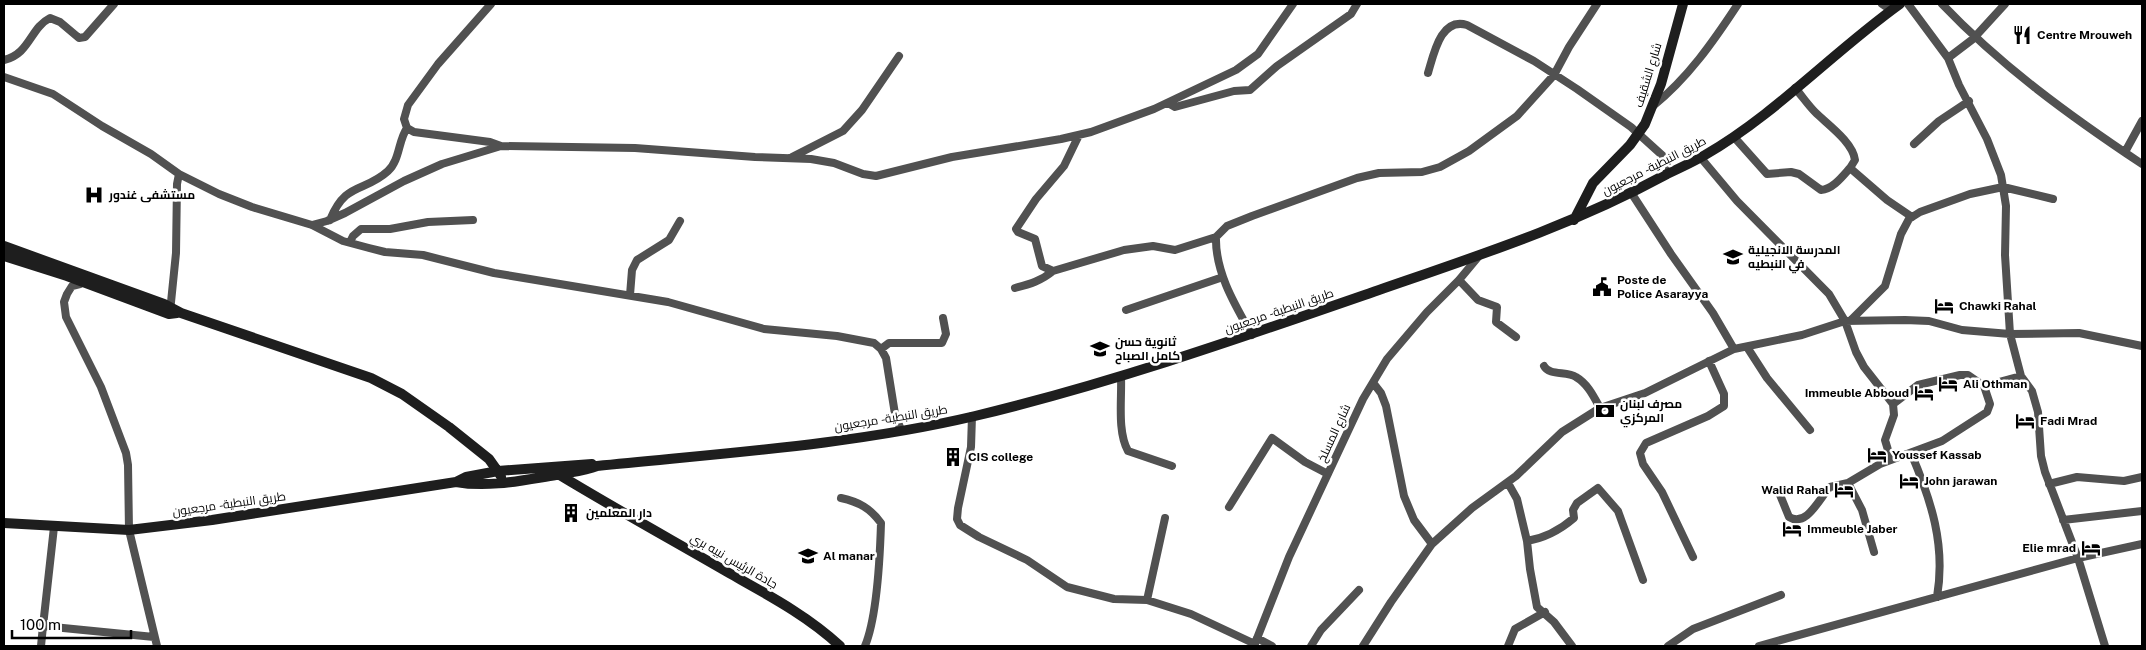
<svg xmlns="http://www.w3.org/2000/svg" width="2146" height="650" viewBox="0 0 2146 650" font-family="'Public Sans',Cairo,sans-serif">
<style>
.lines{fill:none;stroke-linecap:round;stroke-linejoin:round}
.street{stroke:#515151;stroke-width:8}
.secondary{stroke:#1e1e1e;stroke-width:10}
.labels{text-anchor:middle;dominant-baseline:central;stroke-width:5;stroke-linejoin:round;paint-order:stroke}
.poi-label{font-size:12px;font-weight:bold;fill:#000;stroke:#fff;text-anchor:start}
.street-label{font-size:12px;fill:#000;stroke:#fff}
</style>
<rect width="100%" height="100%" fill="#fff"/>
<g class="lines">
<!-- street -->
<path class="street" d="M491 4 438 64 408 105 404 119 407 128 414 132 490 142 501 146
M1882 4 1891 10
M1908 4 1948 58 1959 85 1987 139 2001 175 2006 206 2005 255 2010 334 2021 376 2032 391 2038 412 2041 456 2045 472 2078 558 2105 646
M1942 4C2001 66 2070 116 2142 164
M1948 58 1973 39 2005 4
M4 60C30 54 30 28 50 18L60 22 79 38 85 37 114 4
M1428 73C1434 53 1441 17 1467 25L1534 61 1577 89 1631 127 1663 156 1669 164V173
M4 77 53 94 102 126 151 154 179 174
M1795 88C1802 96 1808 105 1815 112 1827 124 1853 142 1855 160L1850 168 1887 200 1912 217
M1168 103 1175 107 1234 91 1250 90 1277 66 1351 14 1357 4
M1652 107C1688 78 1713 42 1738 4
M1079 135 1064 166 1036 199 1016 229 1018 232 1035 239 1042 266 1053 271 1124 250 1153 246 1175 250 1216 237 1227 226 1252 216 1357 178 1379 173 1422 172 1440 167 1469 151 1517 116 1554 75 1569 47 1597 4
M1734 137 1767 174 1791 172 1799 174 1821 190C1833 189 1842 177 1850 168
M1914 144 1939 121 1969 101
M2125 152 2142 121
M792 157 843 131 862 110 899 56
M1701 158 1737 201 1829 294 1845 321 1856 352 1864 367 1893 404
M1632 194 1671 254 1713 313 1734 349 1802 335 1845 321 1905 320 1929 321 1962 330 2010 334 2079 333 2142 346
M330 220C346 181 364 193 388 171 400 160 398 141 407 128
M312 225 327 221 345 213 404 181 442 164 501 146 635 148 755 157 811 159 834 163 863 174 876 176 952 157 1061 139 1091 132 1154 109 1236 70 1258 54 1293 4
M1216 237C1215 272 1235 305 1252 335
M350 242 353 236 361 229H390L428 222 473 220
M83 280 80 284 72 286 67 294 64 302 66 317 101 387 126 453 128 465 129 530 157 646
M1459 280 1478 300 1497 307 1496 322 1516 337
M1015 288C1030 284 1041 281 1053 271
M630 295 632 270 637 260 669 240 680 221
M1126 310 1223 277
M170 312 176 253 177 184 179 174 219 194 252 207 312 225 343 241 369 248 385 252 423 255 494 273 668 302 764 329 837 336 874 343 881 349 886 358 895 414 901 430
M1850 321 1885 286 1901 234 1909 219 1920 212 1970 194 2003 187 2053 199
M1747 347 1767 378 1810 430
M881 349 889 343H942L946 334 943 318
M1544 366C1549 376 1567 371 1576 377 1588 384 1594 397 1600 408
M1121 376C1122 399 1117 431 1128 451L1172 466
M1374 384 1381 393 1386 406 1404 496 1414 520 1432 544
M972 416 971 447 958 508 957 519 960 525 979 537 1027 560 1067 587 1114 599 1147 600
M1911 453C1931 500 1946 545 1937 597
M1891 460 1885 440 1894 415 1893 404 1918 385 1960 375H1968L1984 386 2021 376
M1508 483 1517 499 1527 541 1530 569 1537 607 1554 622 1572 646
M1848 483 1862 510 1874 552
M2049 484 2077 477 2124 481 2142 477
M1778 490 1789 517C1807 528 1820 497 1830 487L1848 483 1880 464 1942 441 1987 412 1990 404 1984 386
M841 498C859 502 870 508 881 523 880 556 877 617 865 646
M1229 507 1272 438 1305 462 1328 474
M1165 518 1147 600 1191 614 1255 644
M2063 520 2142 511
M1527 541C1545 538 1560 530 1574 518L1573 510 1577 503 1598 488 1618 511 1643 580
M1693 557 1662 492 1643 464 1640 453 1646 443 1708 416 1724 406V394L1709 361
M43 626 54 527
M1257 638 1272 646
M41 646 43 626 154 637
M1254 646 1289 557 1363 399 1387 359 1427 312 1459 280 1479 256
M1311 646 1321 630 1359 590
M1363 646 1391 602 1432 544 1472 508 1516 476 1562 432 1600 408 1645 393 1734 349
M1508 646 1515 629 1545 612
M1668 646 1693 629 1781 595
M1759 646 2078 558 2142 544"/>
<!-- secondary -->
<path class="secondary" d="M1574 220 1593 183 1630 145 1645 124 1661 84 1683 4
M4 246 164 304 181 313 371 378 402 394 449 427 489 459 501 476
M4 256 67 276 169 314 177 313
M558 474C614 508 672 540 729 573 768 595 808 616 840 646
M456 482C489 488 524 480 556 475 570 472 584 471 597 466 723 453 852 445 975 416 1113 383 1246 336 1379 290 1480 255 1573 225 1667 174 1680 168 1693 162 1705 155 1776 114 1833 52 1900 4
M4 523 129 530 212 520 456 482 466 477 498 471 592 464"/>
</g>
<!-- icons -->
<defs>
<g id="restaurant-bare" transform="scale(1.5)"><path d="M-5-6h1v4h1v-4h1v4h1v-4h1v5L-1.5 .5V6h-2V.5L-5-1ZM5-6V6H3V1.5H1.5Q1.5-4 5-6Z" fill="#000" stroke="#fff" stroke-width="2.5" paint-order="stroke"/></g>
<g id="hospital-bare" transform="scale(1.5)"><path d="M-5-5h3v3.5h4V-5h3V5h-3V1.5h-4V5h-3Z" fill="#000" stroke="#fff" stroke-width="2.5" paint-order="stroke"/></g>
<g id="school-bare" transform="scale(1.5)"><path d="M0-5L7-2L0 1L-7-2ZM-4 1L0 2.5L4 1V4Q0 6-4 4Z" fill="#000" stroke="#fff" stroke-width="2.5" paint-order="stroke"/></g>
<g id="civic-bare" transform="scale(1.5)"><path d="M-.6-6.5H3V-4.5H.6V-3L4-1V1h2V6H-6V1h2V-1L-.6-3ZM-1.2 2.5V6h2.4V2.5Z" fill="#000" stroke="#fff" stroke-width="2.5" paint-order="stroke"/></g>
<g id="hotel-bare" transform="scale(1.5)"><path d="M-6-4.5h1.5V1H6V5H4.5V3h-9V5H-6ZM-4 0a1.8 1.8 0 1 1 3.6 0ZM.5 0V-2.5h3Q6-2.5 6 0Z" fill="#000" stroke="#fff" stroke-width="2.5" paint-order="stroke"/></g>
<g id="bank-bare" transform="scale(1.5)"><path d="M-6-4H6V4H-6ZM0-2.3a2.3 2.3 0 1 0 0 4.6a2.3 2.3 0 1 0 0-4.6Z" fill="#000" stroke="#fff" stroke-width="2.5" paint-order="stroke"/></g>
<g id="building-bare" transform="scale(1.5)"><path d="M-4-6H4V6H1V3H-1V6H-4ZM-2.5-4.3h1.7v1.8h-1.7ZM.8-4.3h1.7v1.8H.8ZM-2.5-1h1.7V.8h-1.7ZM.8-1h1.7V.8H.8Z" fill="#000" stroke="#fff" stroke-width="2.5" paint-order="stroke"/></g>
<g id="university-bare" transform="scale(1.5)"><path d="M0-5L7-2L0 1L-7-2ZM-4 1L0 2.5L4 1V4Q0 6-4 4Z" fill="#000" stroke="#fff" stroke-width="2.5" paint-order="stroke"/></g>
</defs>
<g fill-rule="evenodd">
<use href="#restaurant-bare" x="2022" y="35"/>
<use href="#hospital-bare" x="94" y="195"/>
<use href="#school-bare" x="1733" y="257"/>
<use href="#civic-bare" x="1602" y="287"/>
<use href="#hotel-bare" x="1944" y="306"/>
<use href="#school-bare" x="1100" y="349"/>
<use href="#hotel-bare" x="1948" y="384"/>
<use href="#hotel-bare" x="1924" y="393"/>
<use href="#bank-bare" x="1605" y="411"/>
<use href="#hotel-bare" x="2025" y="421"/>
<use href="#hotel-bare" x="1877" y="455"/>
<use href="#building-bare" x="953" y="457"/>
<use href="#hotel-bare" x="1909" y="481"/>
<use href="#hotel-bare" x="1844" y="490"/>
<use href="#building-bare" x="571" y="513"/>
<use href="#hotel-bare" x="1792" y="529"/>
<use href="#hotel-bare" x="2091" y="548"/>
<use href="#university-bare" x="808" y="556"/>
</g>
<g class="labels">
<!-- poi labels -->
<g class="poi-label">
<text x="2037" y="35">Centre Mrouweh</text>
<text x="109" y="195">مستشفى غندور</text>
<text x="1748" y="250">المدرسة الانجيلية<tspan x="1748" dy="14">في النبطيه</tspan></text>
<text x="1617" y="280">Poste de<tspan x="1617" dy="14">Police Asarayya</tspan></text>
<text x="1959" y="306">Chawki Rahal</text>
<text x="1115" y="342">ثانوية حسن<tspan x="1115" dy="14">كامل الصباح</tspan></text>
<text x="1963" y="384">Ali Othman</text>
<text x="1909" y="393" text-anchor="end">Immeuble Abboud</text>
<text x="1620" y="404">مصرف لبنان<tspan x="1620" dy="14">المركزي</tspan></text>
<text x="2040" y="421">Fadi Mrad</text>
<text x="1892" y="455">Youssef Kassab</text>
<text x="968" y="457">CIS college</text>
<text x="1924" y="481">John jarawan</text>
<text x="1829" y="490" text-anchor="end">Walid Rahal</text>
<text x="586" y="513">دار المعلمين</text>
<text x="1807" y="529">Immeuble Jaber</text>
<text x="2076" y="548" text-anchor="end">Elie mrad</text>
<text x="823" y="556">Al manar</text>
</g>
<!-- street labels -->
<g class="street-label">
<text transform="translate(1648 75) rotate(-73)">شارع الشقيف</text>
<text transform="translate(1654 166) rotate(-27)">طريق النبطية - مرجعيون</text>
<text transform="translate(1279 311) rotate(-19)">طريق النبطية - مرجعيون</text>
<text transform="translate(891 418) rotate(-9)">طريق النبطية - مرجعيون</text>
<text transform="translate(1334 433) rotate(-65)">شارع المسلخ</text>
<text transform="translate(229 504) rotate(-8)">طريق النبطية - مرجعيون</text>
<text transform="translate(734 561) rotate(30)">جادة الرئيس نبيه بري</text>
</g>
</g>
<!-- border -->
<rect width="2146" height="650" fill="none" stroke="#000000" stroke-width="10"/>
<!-- scale -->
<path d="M12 630v8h119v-8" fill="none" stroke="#000000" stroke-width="2.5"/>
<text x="20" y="630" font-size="15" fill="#000000" stroke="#ffffff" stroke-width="4" paint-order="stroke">100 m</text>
</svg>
